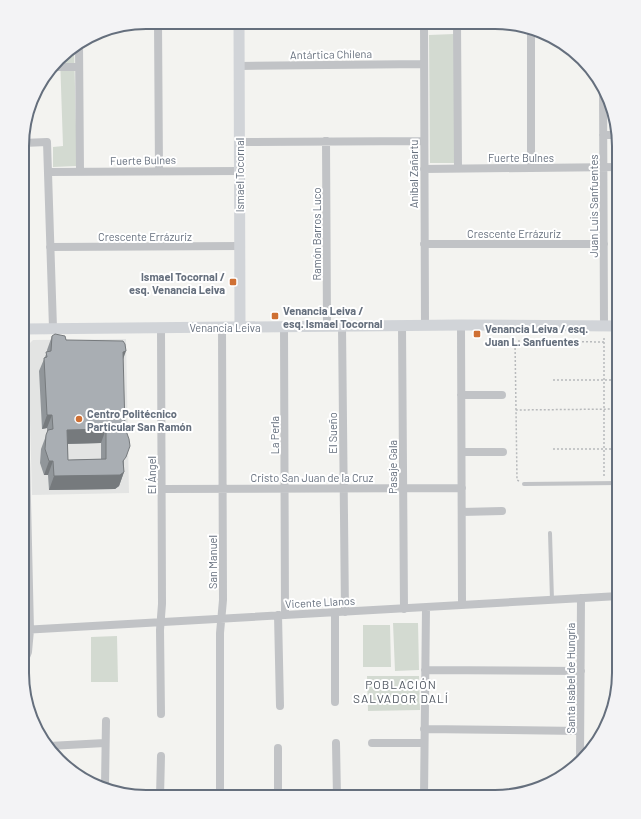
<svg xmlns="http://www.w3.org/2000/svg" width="641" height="819" viewBox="0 0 641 819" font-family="Barlow,sans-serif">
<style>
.built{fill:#e3e4e3}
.park{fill:#d3dad1}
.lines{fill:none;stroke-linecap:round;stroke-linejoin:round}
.path{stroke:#b8babc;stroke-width:1.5;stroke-dasharray:2 2;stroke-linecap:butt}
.lane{stroke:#c1c3c6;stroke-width:4}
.street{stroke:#c1c3c6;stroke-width:8}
.secondary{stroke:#d1d4d8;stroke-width:11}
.wall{fill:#91969a;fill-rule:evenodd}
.shaded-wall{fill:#767a7d}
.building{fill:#a9aeb3;stroke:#767a7d;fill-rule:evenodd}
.poi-dot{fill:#cf7034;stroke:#fff;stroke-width:1.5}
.labels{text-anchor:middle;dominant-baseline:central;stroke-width:4;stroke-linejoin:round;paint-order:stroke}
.street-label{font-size:11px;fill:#656f7d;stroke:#fff}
.poi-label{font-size:11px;font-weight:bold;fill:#656f7d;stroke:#fff;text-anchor:start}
.neighbourhood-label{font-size:12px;letter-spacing:1px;fill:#525963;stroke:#fff}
.rim{fill:none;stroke:#656f7d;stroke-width:2}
</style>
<rect width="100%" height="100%" fill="#f3f3f0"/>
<!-- built -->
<path class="built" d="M126 339 129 493 32 495 28 345 33 340Z"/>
<!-- park -->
<path class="park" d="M454 34V163H430L429 35Z
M74 47 77 166 53 167V147L63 146 60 57 64 53Z
M613 176H619V312H614Z
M393 623H418L419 670 395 671Z
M363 625H390L391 667H363Z
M117 636 118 682H91V637Z
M367 676H419L420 710 368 711Z"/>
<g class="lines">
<!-- path -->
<path class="path" d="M553 380H619
M516 410 515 341 604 342
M553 449H619
M604 476V336
M519 481 517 480 516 410 619 409"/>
<!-- lane -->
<path class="lane" d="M524 484 619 483
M550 533 552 600"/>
<!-- street -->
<path class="street" d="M158 22 159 171
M424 23 425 326
M457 23 458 168
M531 30V168
M79 44 80 172
M239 66 424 64
M52 67H79
M603 86 604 326
M603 135H616
M326 141 327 326
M239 142 424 141
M23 143 47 142 53 328
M424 169 619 167
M48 172 239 171
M424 244H604
M50 247 240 246
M461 325 462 605
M342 326 345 612
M402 326 404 609
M284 327 285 615
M461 395H502
M462 452H503
M162 489 462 488
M462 512 502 511
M335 613V702
M278 615 280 706
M22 630 619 596
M22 667 28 652 30 630 23 329
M425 670 581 671
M161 714 160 630 162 604 161 328
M424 729 580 731
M336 743 337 797
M372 743H424
M49 746 105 743
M580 759 581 598
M105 786 106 721
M160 797 161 756
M220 797V633L223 600 222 327
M278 797V748
M424 797 426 608"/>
<!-- secondary -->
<path class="secondary" d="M239 22 240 327
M23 329 461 325 619 326"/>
</g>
<!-- wall -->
<path class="wall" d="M435 23H448L446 28H435Z
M52 336 66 340 123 358 124 472 119 486 115 489 49 490 48 475H44L40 463 41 449 47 433V428L42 429 39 371 47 352V350ZM101 443V459L68 460V444Z"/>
<!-- shaded-wall -->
<path class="shaded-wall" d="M437 23H448L446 28H435Z
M126 351 121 365 123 352Z
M47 415H52L47 428 42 429Z
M106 429 101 443 62 444 67 430Z
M49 461H53L48 475H44Z
M124 472 119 486 115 489 49 490 54 476Z"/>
<!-- building -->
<path class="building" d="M55 334 65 336 66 340 123 341 125 344 126 351 123 352 125 428 129 439 130 446 126 457 123 461 124 472 120 475 54 476 53 461H49L45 449 46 435 48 430 53 429 52 415H47L44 358 47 357 46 352 51 351 52 336ZM106 429V459L68 460 67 430Z"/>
<!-- markers -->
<g class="poi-dot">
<rect x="229" y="278" width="8" height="8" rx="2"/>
<rect x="271" y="312" width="8" height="8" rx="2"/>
<rect x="473" y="330" width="8" height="8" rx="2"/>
<circle cx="79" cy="419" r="4"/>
</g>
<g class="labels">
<!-- street labels -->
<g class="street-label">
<text transform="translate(331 54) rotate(-1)">Antártica Chilena</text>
<text x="521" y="157">Fuerte Bulnes</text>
<text transform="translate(143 160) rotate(-1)">Fuerte Bulnes</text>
<text transform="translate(413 174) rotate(-90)">Aníbal Zañartu</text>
<text transform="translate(239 175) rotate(-90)">Ismael Tocornal</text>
<text transform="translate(593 206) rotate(-90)">Juan Luis Sanfuentes</text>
<text x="514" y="233">Crescente Errázuriz</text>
<text transform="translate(316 234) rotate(-90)">Ramón Barros Luco</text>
<text x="145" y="236">Crescente Errázuriz</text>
<text x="225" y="327">Venancia Leiva</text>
<text transform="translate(332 433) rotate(-90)">El Sueño</text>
<text transform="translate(274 435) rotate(-90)">La Perla</text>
<text transform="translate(392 467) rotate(-90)">Pasaje Gala</text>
<text transform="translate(151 475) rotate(-90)">El Ángel</text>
<text x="312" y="477">Cristo San Juan de la Cruz</text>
<text transform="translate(212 562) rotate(-90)">San Manuel</text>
<text transform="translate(320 602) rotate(-3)">Vicente Llanos</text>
<text transform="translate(570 678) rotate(-90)">Santa Isabel de Hungría</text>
</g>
<!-- poi labels -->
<g class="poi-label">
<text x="225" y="276" text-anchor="end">Ismael Tocornal /<tspan x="225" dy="13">esq. Venancia Leiva</tspan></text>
<text x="283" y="310">Venancia Leiva /<tspan x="283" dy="13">esq. Ismael Tocornal</tspan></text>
<text x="485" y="328">Venancia Leiva / esq.<tspan x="485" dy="13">Juan L. Sanfuentes</tspan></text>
<text x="87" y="413">Centro Politécnico<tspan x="87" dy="13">Particular San Ramón</tspan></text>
</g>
<!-- neighbourhood labels -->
<g class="neighbourhood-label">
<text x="401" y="684">POBLACIÓN<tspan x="401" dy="14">SALVADOR DALÍ</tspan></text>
</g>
</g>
<!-- crop -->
<path d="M0 0H641V819H0ZM146 29H495A117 117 0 0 1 612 146V673A117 117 0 0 1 495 790H146A117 117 0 0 1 29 673V146A117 117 0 0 1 146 29Z" fill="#f3f3f5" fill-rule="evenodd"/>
<path class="rim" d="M146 29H495A117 117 0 0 1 612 146V673A117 117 0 0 1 495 790H146A117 117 0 0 1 29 673V146A117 117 0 0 1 146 29Z"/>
</svg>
